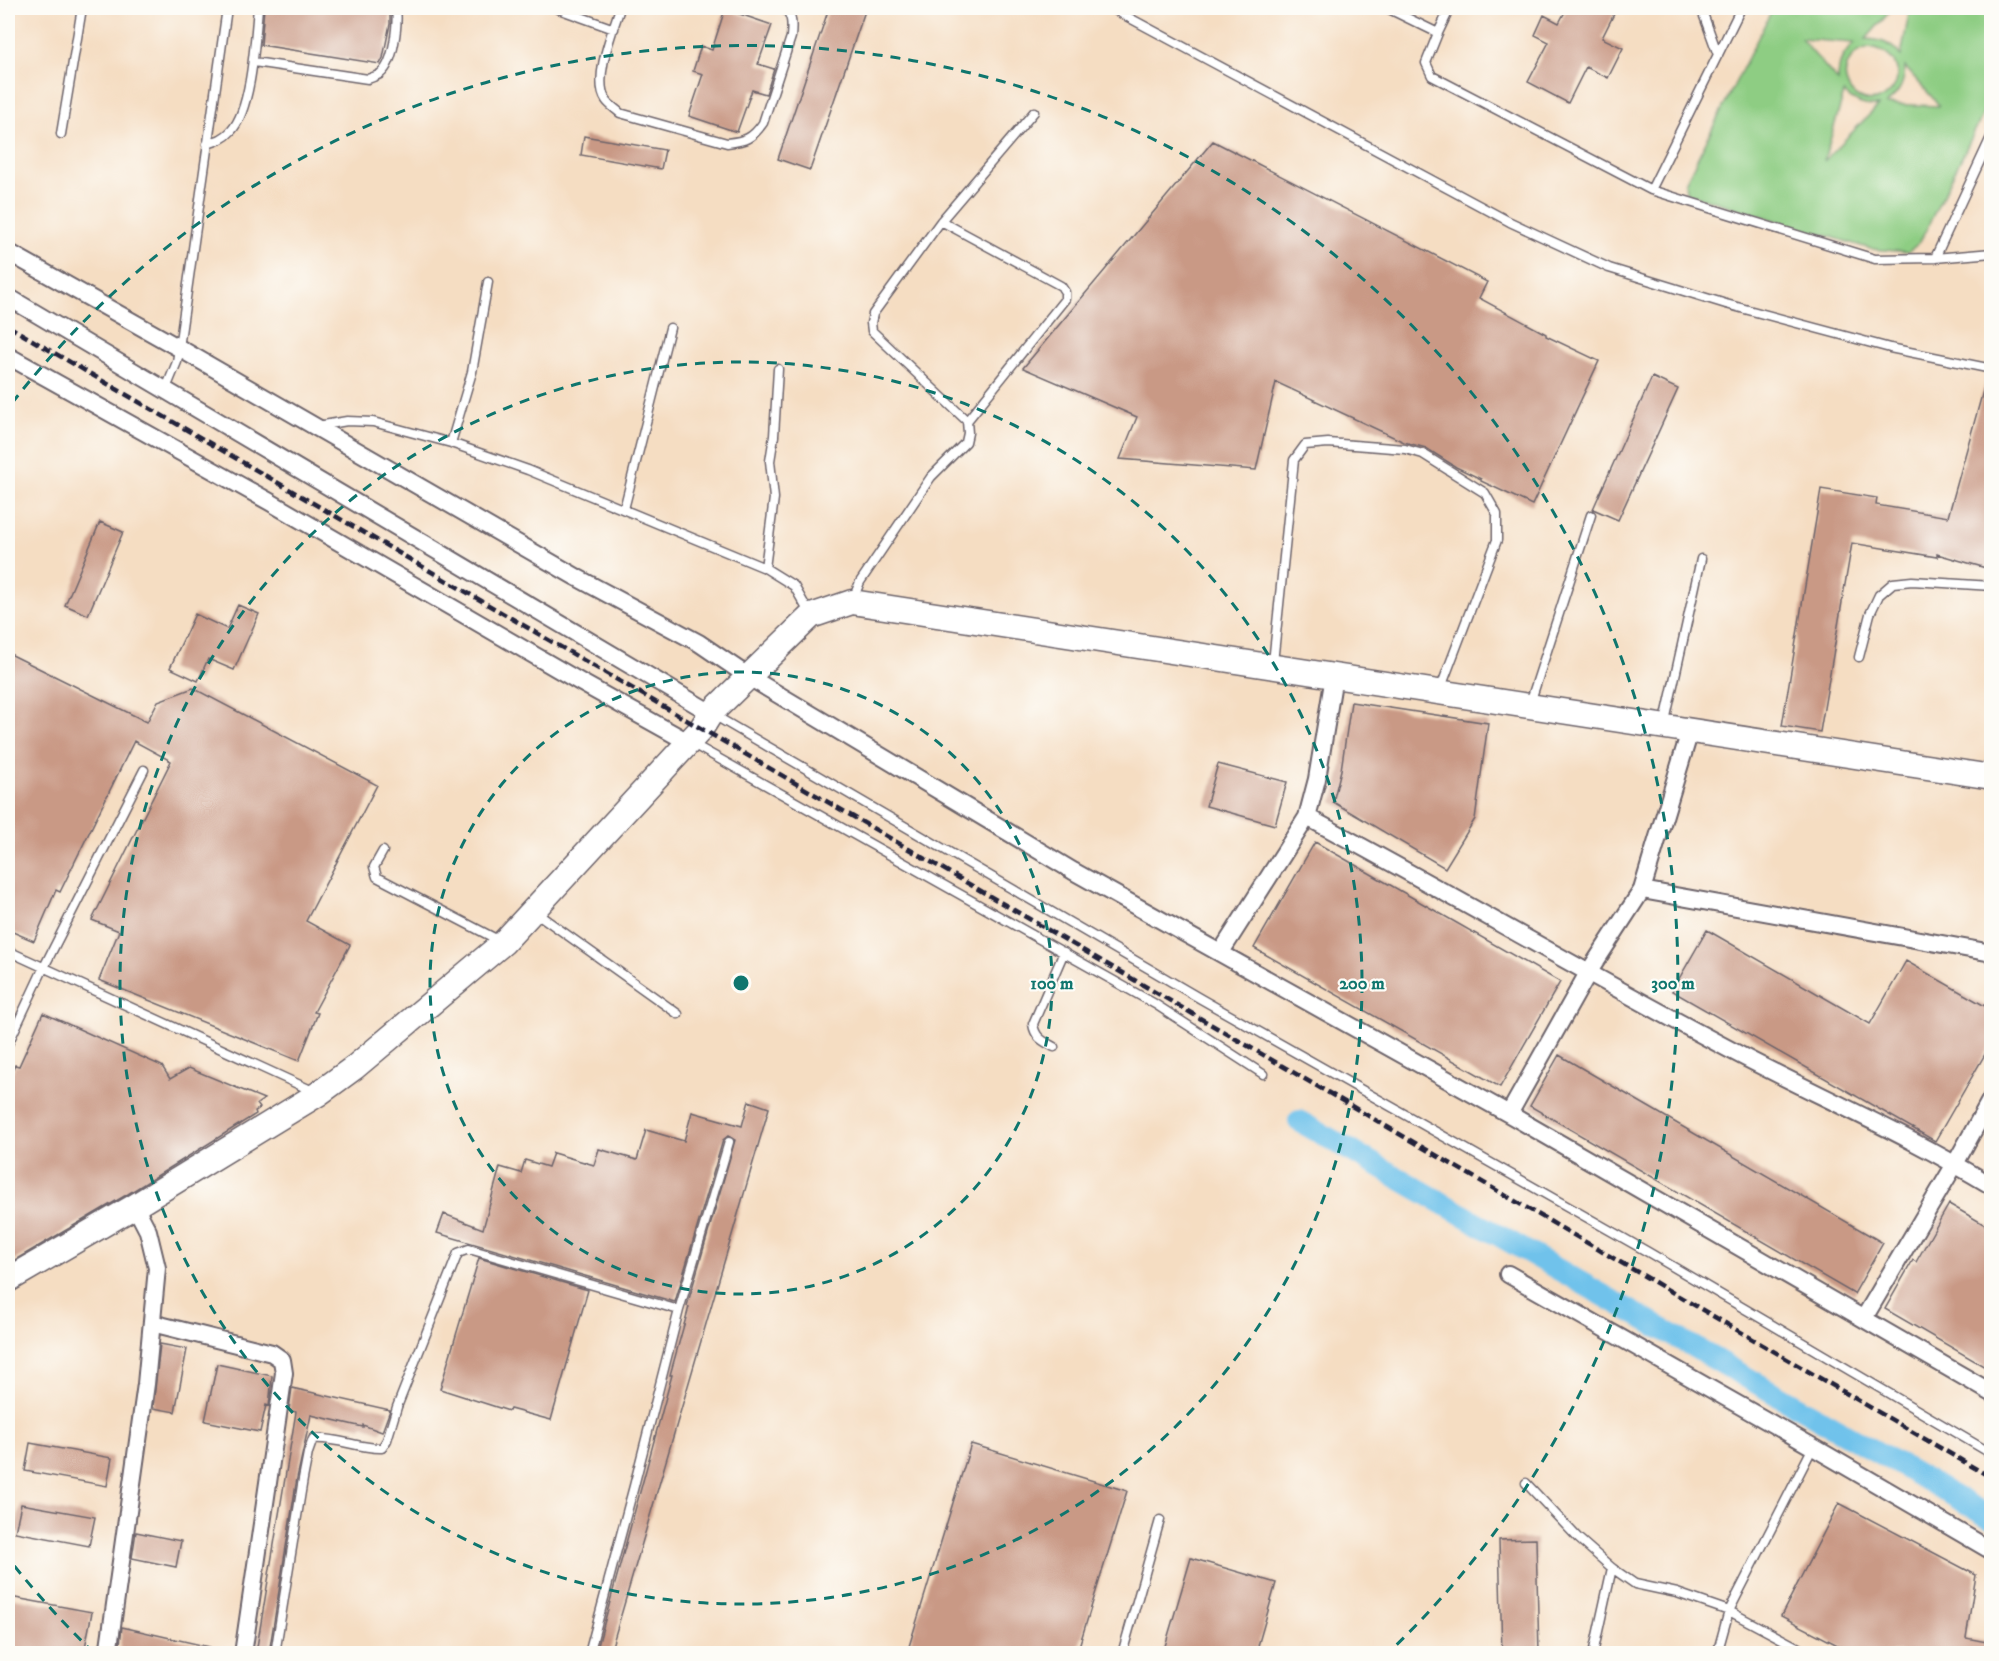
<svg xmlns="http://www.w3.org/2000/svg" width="1999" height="1661" viewBox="0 0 1999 1661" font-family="'IM FELL DW Pica',serif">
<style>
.green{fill:#8ecd83;stroke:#58785f;stroke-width:1.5;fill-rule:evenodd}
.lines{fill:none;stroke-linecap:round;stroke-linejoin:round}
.canal{stroke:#6fc2eb;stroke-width:22}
.building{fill:#c99985}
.lane-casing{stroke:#6c636a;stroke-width:11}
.street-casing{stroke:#6c636a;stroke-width:20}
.secondary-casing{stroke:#6c636a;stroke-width:27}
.lane{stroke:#fff;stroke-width:8}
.street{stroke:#fff;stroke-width:16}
.secondary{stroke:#fff;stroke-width:24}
.rail{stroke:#22223b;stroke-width:4.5;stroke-dasharray:9 4.5;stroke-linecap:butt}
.ring{fill:none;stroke:#0f766e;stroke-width:3;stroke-dasharray:10 8}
.centre{fill:#0f766e;stroke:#fdfcf7;stroke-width:3}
.ring-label{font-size:18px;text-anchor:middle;font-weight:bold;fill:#0f766e;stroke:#fdfcf7;stroke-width:4.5;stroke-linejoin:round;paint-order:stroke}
</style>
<rect width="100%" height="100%" fill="#fdfcf7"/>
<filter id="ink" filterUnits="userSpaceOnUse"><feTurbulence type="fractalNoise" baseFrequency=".0167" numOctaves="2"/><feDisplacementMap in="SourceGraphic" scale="12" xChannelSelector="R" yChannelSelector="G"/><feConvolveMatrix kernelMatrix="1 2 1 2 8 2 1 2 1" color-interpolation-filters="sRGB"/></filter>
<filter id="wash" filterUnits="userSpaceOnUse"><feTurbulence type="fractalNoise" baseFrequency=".008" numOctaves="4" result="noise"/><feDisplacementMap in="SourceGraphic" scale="24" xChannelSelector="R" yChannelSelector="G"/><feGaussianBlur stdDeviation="1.35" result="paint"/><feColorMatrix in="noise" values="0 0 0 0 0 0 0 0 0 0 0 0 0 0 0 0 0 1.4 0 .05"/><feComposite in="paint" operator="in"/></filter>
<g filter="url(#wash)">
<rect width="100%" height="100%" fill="#f5ddc2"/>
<!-- green -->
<path class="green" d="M1773 8H1893L1866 39C1882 40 1891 43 1901 56L1910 8H1991V98L1920 242 1908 252 1871 249 1686 193 1685 183ZM1801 39 1854 43C1842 55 1838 63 1838 81ZM1869 48C1887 50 1902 63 1896 83 1893 90 1887 96 1880 99 1845 111 1829 58 1869 48ZM1905 67 1939 105V106L1886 104C1899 93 1904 85 1905 67ZM1844 93C1854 103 1864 107 1878 106L1824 161Z"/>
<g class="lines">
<!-- canal -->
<path class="canal" d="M1299 1121 1992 1518"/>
</g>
<g id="blocks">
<!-- building -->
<path class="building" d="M264 8H390V24L383 58 380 64 261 45Z
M829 8H866L810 170 778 159Z
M1567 8H1617L1602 38 1623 48 1608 78 1586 67 1568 103 1528 82 1549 42 1535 35 1544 15 1559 23Z
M725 9 772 25 758 64 774 69 766 94 752 90 737 132 689 116 703 74 693 71 701 46 712 50Z
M584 136 665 150 661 169 581 155Z
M1213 141 1487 282 1479 298 1546 334V336L1599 361 1532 505 1481 481V479L1456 467 1426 448 1404 442 1276 382 1256 470 1120 459 1137 417 1023 368Z
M1652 377 1678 389 1618 520 1593 509Z
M1986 380 1992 381V549L1986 568 1937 554V557L1852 543 1820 732 1782 726 1821 489 1877 498 1876 505 1948 517Z
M100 522 123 532 88 615 65 605Z
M238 605 259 614 234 670 208 659 198 681 170 668 195 614 227 629Z
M8 653 147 722 158 701 193 688 377 785 306 921 350 945 314 1012 318 1013 299 1061 99 980 119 931 92 920 171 761 134 741 60 892 56 890 34 941 8 930Z
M1351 702 1488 723 1475 819 1445 868 1333 802 1341 770Z
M1218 764 1287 782 1275 825 1206 806Z
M1315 842 1560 982 1500 1087 1254 948Z
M1707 930 1870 1024 1906 961 1992 1010V1042L1935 1141 1672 991Z
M43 1013 162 1066 170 1079 189 1068 264 1099 257 1104 260 1108 255 1111 256 1114 128 1194 8 1264V1081L15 1065 19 1066Z
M1559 1055 1883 1243 1854 1294 1530 1106Z
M749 1101 769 1108 610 1653H596L672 1375H670L689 1307 687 1306 735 1140 728 1136 723 1140 675 1302 437 1233 444 1214 483 1229 500 1167 521 1173 525 1160 548 1167 553 1153 594 1165 599 1149 637 1160 646 1130 684 1141 692 1112 742 1126Z
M1949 1204 1992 1229V1371L1885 1309 1913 1260 1916 1262Z
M479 1258 588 1290 551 1420 510 1409 509 1411 440 1389Z
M160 1344 187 1349 175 1412 153 1408Z
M217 1364 272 1376 269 1406 266 1405 260 1432 205 1421Z
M292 1388 390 1410 382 1432 363 1425V1427L311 1415 297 1478 269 1653H256L296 1412 289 1410Z
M30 1443 112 1458 107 1486 25 1471Z
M971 1444 1127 1491 1077 1653H907Z
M1839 1503 1976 1575 1966 1638 1992 1643V1653H1853L1781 1616Z
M21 1504 95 1517 89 1546 15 1532Z
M136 1532 181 1541 176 1567 132 1558Z
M1536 1539 1539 1653H1502L1499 1540Z
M1191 1558 1276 1583 1256 1653H1163Z
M10 1597 92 1612 84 1653H8V1612Z
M122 1627 210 1647 209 1653H119Z"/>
</g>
</g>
<g filter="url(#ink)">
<use href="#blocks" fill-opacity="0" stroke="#6c636a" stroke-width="1.5"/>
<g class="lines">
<!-- lane casing -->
<g class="lane-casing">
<path id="lane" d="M556 8 614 29
M620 8C613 30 592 80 606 100 609 105 616 109 620 113L727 143C745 141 752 139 763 123L791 37C792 26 793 15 784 8
M1111 8 1510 222 1609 268 1726 304 1890 348 1992 369
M1387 8 1438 33
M1450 8 1438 33 1426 63 1432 76 1651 190 1875 259 1935 258 1992 253
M1701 8 1718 55
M254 62 368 79C372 77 378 76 381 73 394 63 398 23 396 8
M61 134 82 8
M207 144C216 141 224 139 231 131 252 109 255 38 258 8
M1651 190 1741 8
M941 221 1061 286 1065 292V299L967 421
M1935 258 1992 135
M165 391 177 362 227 8
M318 426 347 421 373 422 451 443 528 470 765 568 794 586 811 616
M451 443 472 372 488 282
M624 509 670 328
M765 568 774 498 770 461 774 436 778 369
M853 599 860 582 931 477 966 442 968 433 967 421 872 331 871 323 873 314 941 221 1034 112
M1859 657 1870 614 1879 595 1893 583 1912 581 1992 586
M1273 663 1294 460 1305 445 1328 443 1405 449 1423 454 1485 493 1497 514V540L1440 690
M1530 703 1591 515
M712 714 1201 999 1648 1252 1992 1454
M1664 726 1701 559
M691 743 1155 1004 1263 1074
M383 851 374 867 377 877 500 941
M535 912 678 1014
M8 951 315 1092
M8 1044 44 967 144 770
M1054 1047C1043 1041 1035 1038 1033 1024L1064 952
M1526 1483 1578 1538 1612 1568 1635 1584 1677 1593 1729 1611 1810 1654
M275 1654 303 1479 308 1453 313 1439C337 1437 359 1449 382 1448L387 1440 397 1407 458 1253 469 1249 679 1310 729 1142
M589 1654 634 1486 679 1310
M1122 1654 1160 1520
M1593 1654 1612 1568
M1717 1654 1729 1611 1813 1447"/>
</g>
<!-- street casing -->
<g class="street-casing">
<path id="street" d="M8 252 179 348 576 577 699 643 749 677 1073 871 1509 1114 1992 1393
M8 297 711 713
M8 356 270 502 582 683 688 742
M1307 817C1453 895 1595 979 1742 1056 1825 1099 1912 1137 1992 1186
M1642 890 1992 953
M1221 952 1307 817 1317 779 1334 676
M1509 1114 1588 973 1642 890 1690 731
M1508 1274 1813 1447 1992 1551
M1864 1318 1955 1164 1992 1097
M152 1323 272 1353 282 1360 284 1373 243 1654
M108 1654 146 1384 157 1268 148 1231 135 1206"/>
</g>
<!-- secondary casing -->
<g class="secondary-casing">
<path id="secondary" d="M8 1280 135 1206 318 1094 355 1067 503 943 701 729 711 713 811 616 852 602 1992 777"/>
</g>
<!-- lane -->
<use href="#lane" class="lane"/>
<!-- street -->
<use href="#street" class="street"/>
<!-- secondary -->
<use href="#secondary" class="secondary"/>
<!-- rail -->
<path class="rail" d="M8 326 1992 1478"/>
</g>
</g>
<!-- distance rings -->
<g class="ring">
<circle cx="741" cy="983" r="311"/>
<circle cx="741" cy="983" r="621"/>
<path d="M94 1653A932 932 0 0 1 12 1563M12 403A932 932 0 1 1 1388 1653"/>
</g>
<circle cx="741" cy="983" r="9" class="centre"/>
<g class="ring-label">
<text x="1052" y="989">100 m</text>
<text x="1362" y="989">200 m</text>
<text x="1673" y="989">300 m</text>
</g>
<!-- margin -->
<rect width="1999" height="1661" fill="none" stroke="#fdfcf7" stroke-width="30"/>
</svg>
